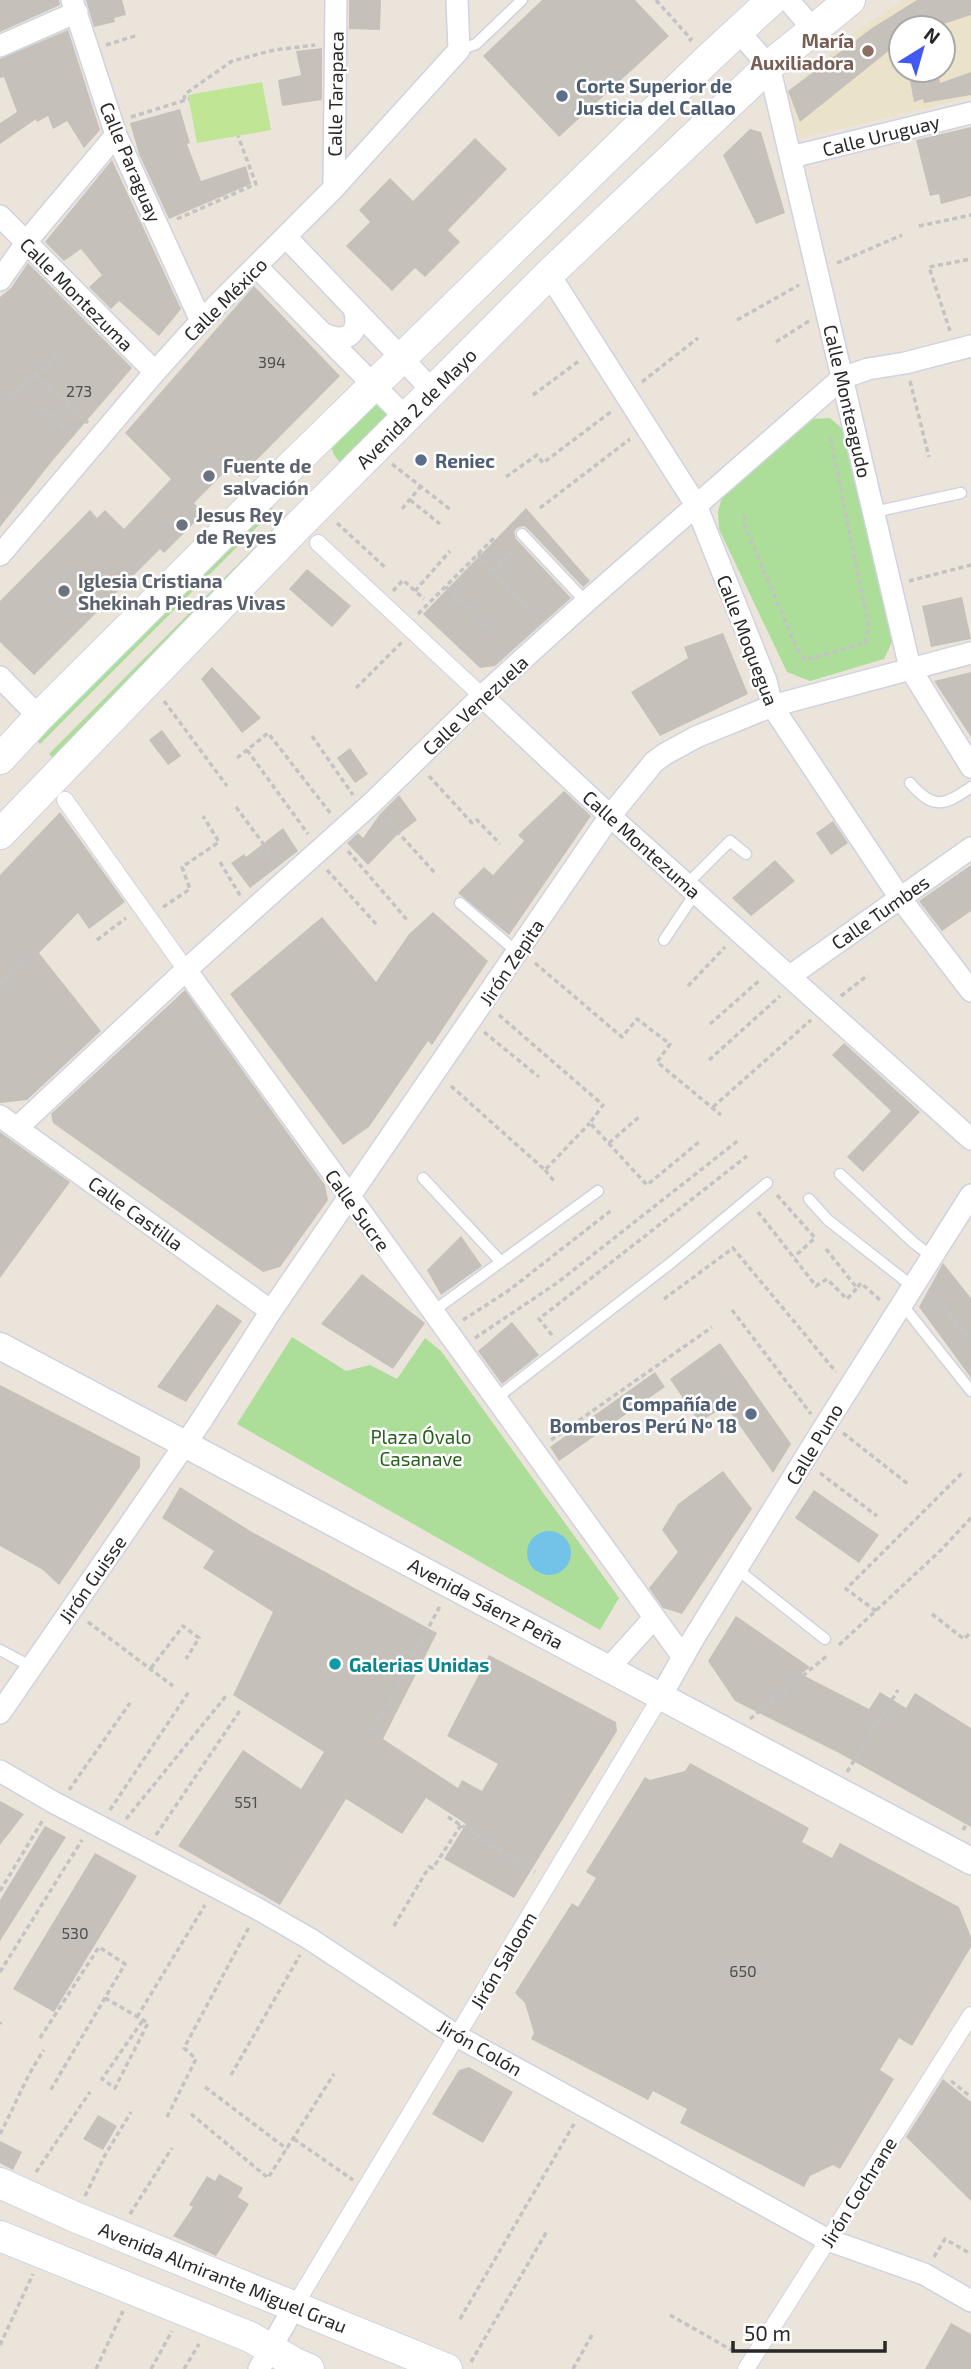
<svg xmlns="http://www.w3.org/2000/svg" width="971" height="2369" viewBox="0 0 971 2369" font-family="'Exo 2',sans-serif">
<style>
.education{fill:#ebe2ca;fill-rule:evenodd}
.green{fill:#adde99}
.pitch{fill:#bfe595}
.water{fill:#72c3e7}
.building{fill:#c5c1ba}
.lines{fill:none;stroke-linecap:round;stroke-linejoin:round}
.service-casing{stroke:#d0d2e0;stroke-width:13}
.pedestrian-casing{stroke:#d0d2e0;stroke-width:18}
.minor-casing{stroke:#d0d2e0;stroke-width:24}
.tertiary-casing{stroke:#d0d2e0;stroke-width:29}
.secondary-casing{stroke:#d0d2e0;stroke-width:32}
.path{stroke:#c3c3c3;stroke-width:3.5;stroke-dasharray:5 3.5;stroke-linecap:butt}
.service{stroke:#fff;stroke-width:10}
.pedestrian{stroke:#fff;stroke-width:16}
.minor{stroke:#fff;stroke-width:21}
.tertiary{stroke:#fff;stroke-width:26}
.secondary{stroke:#fff;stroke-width:30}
.education-dot{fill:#8d6e63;stroke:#fff;stroke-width:2.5}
.service-dot{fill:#5c6f8a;stroke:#fff;stroke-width:2.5}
.worship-dot{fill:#6b7280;stroke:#fff;stroke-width:2.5}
.culture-dot{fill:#0f9aa8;stroke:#fff;stroke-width:2.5}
.labels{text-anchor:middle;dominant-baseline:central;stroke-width:5;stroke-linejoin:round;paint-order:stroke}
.number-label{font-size:16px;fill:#4f4e4c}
.education-label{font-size:19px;font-weight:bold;fill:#785e54;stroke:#fff;text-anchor:end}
.service-label{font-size:19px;font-weight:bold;fill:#4e5e75;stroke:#fff;text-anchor:start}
.street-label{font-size:19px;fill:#282828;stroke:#fff}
.worship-label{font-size:19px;font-weight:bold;fill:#5b616d;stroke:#fff;text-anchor:start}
.park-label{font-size:19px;fill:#28601d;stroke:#fff}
.culture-label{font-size:19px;font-weight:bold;fill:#0d838f;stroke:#fff;text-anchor:start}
</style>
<rect width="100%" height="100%" fill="#eae4da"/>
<!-- education -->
<path class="education" d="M904 0H971V97L799 138 787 92 855 32ZM901 28H943V70H901Z"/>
<!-- green -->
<path class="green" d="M376 405 386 407 388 416 341 463C334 456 331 452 332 442L369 406Z
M830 418 846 432 892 642 884 659 810 681 787 672 719 529 718 512 722 497 810 419Z
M269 505 274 510 40 744 36 740Z
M283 519 287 524 53 758 49 754Z
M292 1337 346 1371 370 1365 397 1379 425 1338 441 1351 619 1598 600 1630 237 1424Z"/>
<!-- pitch -->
<path class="pitch" d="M262 82 271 130 197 143 188 95Z"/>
<!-- water -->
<path class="water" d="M527 1553a22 22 0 1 1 44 0a22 22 0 1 1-44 0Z"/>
<!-- building -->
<path class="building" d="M0 0H59L60 5 0 32Z
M86 0H122L126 15 114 18 115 22 94 27Z
M349 0H381L380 30 349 29Z
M542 0H635L669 36 559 137 483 56Z
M917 0H971V15L931 28H901V41L800 122 788 91 872 28Z
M68 30 100 130 84 148 67 121 53 129 48 116 37 122 36 119 0 144V123L17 112 4 77 0 78V59Z
M322 48V100L282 106 278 80 301 75 296 51Z
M908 70H938L940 83 971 72V95L924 103 923 99 914 102Z
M180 109 190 143 187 144 201 181 246 166 251 184 169 219 139 154 130 123Z
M971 127V196L941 204 939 194 930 196 916 140Z
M750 129 761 132 785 213 756 224 723 155Z
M475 138 507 169 448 230 460 242 425 277 415 268 392 291 346 246 370 222 359 210 390 178 413 201Z
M112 160 181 309 159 336 119 301 111 309 89 287 102 275 81 249 64 261 45 242Z
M28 263 132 368 53 460 0 527V297L11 288Z
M254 286 340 376 240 477 230 467 194 503 204 513 164 553 160 549 34 675 0 642V601L90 510 97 518 105 510 124 529 171 479 125 433Z
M526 508 590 581 583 587 528 529 524 526 517 528 514 532 516 539 571 598 495 666 480 668 423 614Z
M307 569 351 606 332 627 289 589Z
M962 597 971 639 931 647 922 606Z
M723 633 748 694 660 736 631 692 688 658 684 647Z
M212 667 261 718 242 733 201 679Z
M971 672V737L934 681Z
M162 730 181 756 168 765 149 740Z
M350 748 368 774 355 783 337 758Z
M564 791 591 816 509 935 458 893 484 867 493 875 524 841 518 835Z
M399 795 417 820 396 836 368 865 347 843 358 833 363 838 380 814Z
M60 812 125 902 89 929 78 913 39 953 101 1031 27 1100 0 1103V875Z
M833 821 848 843 831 855 816 833Z
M283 828 298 851 250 888 231 863 244 854 246 857Z
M775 860 795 881 751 916 732 898Z
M971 865V911L942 931 919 901Z
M433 912 488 961 432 1045 428 1041 369 1127 343 1145 230 994 322 917 376 982 409 934Z
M185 990 325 1185 328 1200 280 1267 263 1272 53 1123 51 1114Z
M844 1043 920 1112 863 1172 847 1157 891 1111 832 1055Z
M0 1132 70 1182 0 1278Z
M461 1236 482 1266 441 1295 427 1270Z
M943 1263 971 1298V1378L919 1307Z
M362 1274 425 1323 393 1369 321 1324Z
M217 1304 242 1321 186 1402 157 1387Z
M512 1322 539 1355 502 1384 478 1351Z
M720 1343 791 1444 773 1473 726 1406 699 1422 670 1379Z
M655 1372 665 1387 559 1461 550 1447Z
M0 1385 140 1457V1467L59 1585 43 1570 0 1546Z
M723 1471 752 1509 682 1614 663 1608 649 1588 678 1552 662 1530 678 1504Z
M180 1487 252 1532 437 1633 383 1739 458 1788 462 1780 482 1791 498 1764 447 1736 489 1655 616 1722 617 1731 514 1898 444 1859 466 1824 426 1798 402 1834 346 1799 280 1905 178 1846 243 1750 301 1789 324 1752 233 1695 273 1612 203 1568 214 1551 162 1518Z
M814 1490 879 1535 859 1563 795 1518Z
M736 1616 810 1667 801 1674 869 1709 880 1692 906 1708 915 1693 971 1728V1827L841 1754 735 1701 708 1661Z
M690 1763 809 1828 802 1842 832 1858 840 1843 959 1907 971 1937V1947L912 2046 899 2038 880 2070 894 2079 840 2169 833 2165 810 2176 804 2187 680 2123 687 2109 653 2091 648 2100 531 2039 534 2033 525 2003 515 1993 572 1903 578 1907 596 1878 586 1872 645 1777 650 1780 685 1771Z
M0 1801 24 1814 0 1845Z
M45 1826 66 1837 0 1941V1900Z
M95 1853 137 1876 54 2012 13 1989Z
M469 2067 513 2092 483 2143 432 2114 459 2070Z
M943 2079 971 2102V2201L906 2137Z
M98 2115 117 2126 103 2150 83 2139Z
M0 2141 22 2152 13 2170 0 2163Z
M219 2174 243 2188 238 2197 249 2204 216 2256 173 2236 193 2207 189 2205 207 2176 215 2181Z
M951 2323 971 2334V2369H925Z"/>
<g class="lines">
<!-- service casing -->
<g class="service-casing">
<path id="service" d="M459 50 476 44 522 0
M874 512 961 493
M522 534 586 602
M910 783C933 809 943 807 971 787
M687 884 730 841 746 854
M460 903 517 952
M664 940 696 892
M840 1174 914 1243 931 1256
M423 1178 501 1262
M809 1199 828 1220 912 1286
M901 1303 971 1391
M432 1312 598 1191
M495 1399 672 1262 767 1183
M738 1570 825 1639
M0 1650 32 1667"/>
</g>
<!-- pedestrian casing -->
<g class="pedestrian-casing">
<path id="pedestrian" d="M318 543 482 696
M65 800 186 970
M294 2307 661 1696
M746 2369 971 2015"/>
</g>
<!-- minor casing -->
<g class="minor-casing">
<path id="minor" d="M72 0 116 135 201 321
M788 0 813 29
M738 31 769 66 910 668 971 767
M0 46 77 12
M791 157 971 113
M334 188 336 0
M0 216 155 372
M286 237 433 391
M256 266 406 418
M549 274 696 505 766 681 772 706 900 898 971 991
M0 280 31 236 116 135
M322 333C344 345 362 335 354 309
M0 555 155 372 201 321 334 188 459 50 457 0
M0 677 39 717
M482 696 610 816 971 1139
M186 970 683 1657
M790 976 971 848
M0 1116 271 1311
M17 1128 186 970 372 803 482 696 586 602 842 378 868 369 905 363 971 346
M609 1668 654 1618
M661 1696 692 1641 823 1429 971 1195
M0 1713 201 1421 271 1311 610 816 654 762 665 754 696 737 772 706 971 653
M0 1771 53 1802 258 1909 310 1939 457 2036 828 2240 924 2274 971 2301
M259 2369 294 2307"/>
</g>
<!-- tertiary casing -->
<g class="tertiary-casing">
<path id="tertiary" d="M0 1346C323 1519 648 1688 971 1861"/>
</g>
<!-- secondary casing -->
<g class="secondary-casing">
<path id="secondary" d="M0 759 39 717 290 467 709 58 772 0
M0 834 299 525 549 274 769 66 850 0
M0 2183 75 2217 447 2369
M0 2236 250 2337 295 2363 309 2369"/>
</g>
<!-- path -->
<path class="path" d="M656 0 691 39 689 41
M106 45 138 35
M184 100 185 94 232 61 274 50 315 45
M131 117 189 99
M177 219 256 184 238 136
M919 226 971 215
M837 263 902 235
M737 320 799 285
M950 331 929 267 971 259
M776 342 809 321
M35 375 88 423
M910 381 929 457
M642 382 698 338
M533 395 579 361
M9 399 57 355
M41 408 74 436
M392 464 451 510
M506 477 537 455 543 463 612 411
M410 500 440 524
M540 508 630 439
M402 509 421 486
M745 515 744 524 797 649 805 660 865 643 868 624 830 436
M337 523 387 569
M478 554 532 614
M492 571 517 548
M909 581 971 565
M446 587 493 635
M393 591 403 580 424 599
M415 591 450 551
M418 614 496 536
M356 688 402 642
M164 701 227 786
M312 736 353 795
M247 750 308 834
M237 758 268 733 331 814
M429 776 472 823 477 820 500 844
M236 807 276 861
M385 818 435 873
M348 851 408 921
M220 862 241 897
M327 870 377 925
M163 907 190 889 182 867 219 842 203 816
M97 940 126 918
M535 963 622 1037 637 1019 670 1044 657 1062 721 1115
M0 986 25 959
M688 986 725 947
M841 996 868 975
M499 1015 603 1105 590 1123 647 1185 699 1142
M710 1024 761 979
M484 1032 539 1077
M709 1060 780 996
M451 1086 545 1170 590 1123
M713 1107 811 1020
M609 1143 639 1117
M545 1170 554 1181
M777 1195 815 1238 794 1257
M758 1212 816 1286 827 1279 847 1299 857 1288
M826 1249 857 1288 861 1283 880 1300
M933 1295 971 1342
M664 1299 733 1248 836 1372
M732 1310 811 1414
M463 1320 508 1291 613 1209
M552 1335 539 1319 747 1156
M475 1338 557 1283 740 1139
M843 1433 908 1484
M551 1440 712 1327
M820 1473 877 1516
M876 1611 846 1589 962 1473
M932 1614 964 1639 971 1632
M88 1622 173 1686
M839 1645 941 1550 971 1518
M151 1668 183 1626 199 1638 186 1659
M750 1719 828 1655
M373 1731 440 1606
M847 1772 898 1690
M69 1790 130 1703
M110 1810 190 1690
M448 1817 535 1872
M126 1819 226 1696
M963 1830 971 1817
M156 1835 241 1709
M0 1891 44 1818
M394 1926 429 1867 433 1868 461 1825
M0 1972 82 1840
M105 1998 143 2020 148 2023 115 2088 102 2079 143 2020
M137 2017 205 1905
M0 2024 1 2022
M40 2038 99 1947 125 1964 50 2091
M231 2075 300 1955
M951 2081 971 2097
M205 2087 287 2149
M191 2114 268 2178 334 2074
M167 2117 196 2059 184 2048 249 1927
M0 2134C15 2106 26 2076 44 2050
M294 2139 353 2180
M36 2172 90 2092
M85 2196 104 2157 131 2112
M130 2214 172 2148
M934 2257 945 2239 971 2254
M670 2315 735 2352
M460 2319 574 2124
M0 2345 33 2274
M471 2362 547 2231
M96 2369 123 2311
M151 2369 172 2331
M184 2369 199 2344
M573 2369 593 2333"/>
<!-- service -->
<use href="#service" class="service"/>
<!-- pedestrian -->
<use href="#pedestrian" class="pedestrian"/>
<!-- minor -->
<use href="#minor" class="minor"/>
<!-- tertiary -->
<use href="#tertiary" class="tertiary"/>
<!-- secondary -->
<use href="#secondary" class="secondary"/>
</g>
<!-- markers -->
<circle class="education-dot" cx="868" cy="51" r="7"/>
<g class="service-dot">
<circle cx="562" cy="96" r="7"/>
<circle cx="421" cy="460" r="7"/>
<circle cx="751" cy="1414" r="7"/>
</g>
<g class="worship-dot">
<circle cx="209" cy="476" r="7"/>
<circle cx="182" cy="525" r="7"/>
<circle cx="64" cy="591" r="7"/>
</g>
<circle class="culture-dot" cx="335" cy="1664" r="7"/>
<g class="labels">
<!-- number labels -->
<g class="number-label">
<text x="272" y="361">394</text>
<text x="79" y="390">273</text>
<text x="246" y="1801">551</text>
<text x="75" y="1932">530</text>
<text x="743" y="1970">650</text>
</g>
<!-- education labels -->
<g class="education-label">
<text x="854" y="40">María<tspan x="854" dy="22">Auxiliadora</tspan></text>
</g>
<!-- service labels -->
<g class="service-label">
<text x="576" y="85">Corte Superior de<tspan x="576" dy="22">Justicia del Callao</tspan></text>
<text x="435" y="460">Reniec</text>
<text x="737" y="1403" text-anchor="end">Compañía de<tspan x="737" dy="22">Bomberos Perú Nº 18</tspan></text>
</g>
<!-- street labels -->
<g class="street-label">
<text transform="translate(335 94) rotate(-89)">Calle Tarapaca</text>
<text transform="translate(881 135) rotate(-14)">Calle Uruguay</text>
<text transform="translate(131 162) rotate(67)">Calle Paraguay</text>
<text transform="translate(77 294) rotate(45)">Calle Montezuma</text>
<text transform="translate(225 299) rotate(-45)">Calle México</text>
<text transform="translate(848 401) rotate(77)">Calle Monteagudo</text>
<text transform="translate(416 408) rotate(-45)">Avenida 2 de Mayo</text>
<text transform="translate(748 640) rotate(69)">Calle Moquegua</text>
<text transform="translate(475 705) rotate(-43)">Calle Venezuela</text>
<text transform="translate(642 844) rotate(42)">Calle Montezuma</text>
<text transform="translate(880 912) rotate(-35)">Calle Tumbes</text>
<text transform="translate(511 962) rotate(-56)">Jirón Zepita</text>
<text transform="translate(358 1210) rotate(54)">Calle Sucre</text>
<text transform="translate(136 1213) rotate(36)">Calle Castilla</text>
<text transform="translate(814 1444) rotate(-59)">Calle Puno</text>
<text transform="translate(92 1579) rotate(-55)">Jirón Guisse</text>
<text transform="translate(486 1603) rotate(28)">Avenida Sáenz Peña</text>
<text transform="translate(503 1960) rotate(-59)">Jirón Saloom</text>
<text transform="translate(480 2047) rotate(30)">Jirón Colón</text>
<text transform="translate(858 2192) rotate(-58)">Jirón Cochrane</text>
<text transform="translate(223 2277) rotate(22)">Avenida Almirante Miguel Grau</text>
</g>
<!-- worship labels -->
<g class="worship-label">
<text x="223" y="465">Fuente de<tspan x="223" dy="22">salvación</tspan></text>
<text x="196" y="514">Jesus Rey<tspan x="196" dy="22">de Reyes</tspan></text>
<text x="78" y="580">Iglesia Cristiana<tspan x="78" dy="22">Shekinah Piedras Vivas</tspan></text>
</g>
<!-- park labels -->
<g class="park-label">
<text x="421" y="1436">Plaza Óvalo<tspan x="421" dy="22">Casanave</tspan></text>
</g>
<!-- culture labels -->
<g class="culture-label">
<text x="349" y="1664">Galerias Unidas</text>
</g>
</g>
<!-- north arrow -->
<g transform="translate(922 49) rotate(37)"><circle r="33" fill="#ffffff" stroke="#a9a9a9" stroke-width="2"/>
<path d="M0-5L12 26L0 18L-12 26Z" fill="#425aef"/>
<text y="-10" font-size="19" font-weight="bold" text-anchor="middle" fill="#282828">N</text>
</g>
<!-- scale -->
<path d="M733 2341v10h152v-10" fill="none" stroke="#282828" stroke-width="3.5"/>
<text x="744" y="2341" font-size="21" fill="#282828" stroke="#ffffff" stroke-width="5" paint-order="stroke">50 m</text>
</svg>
